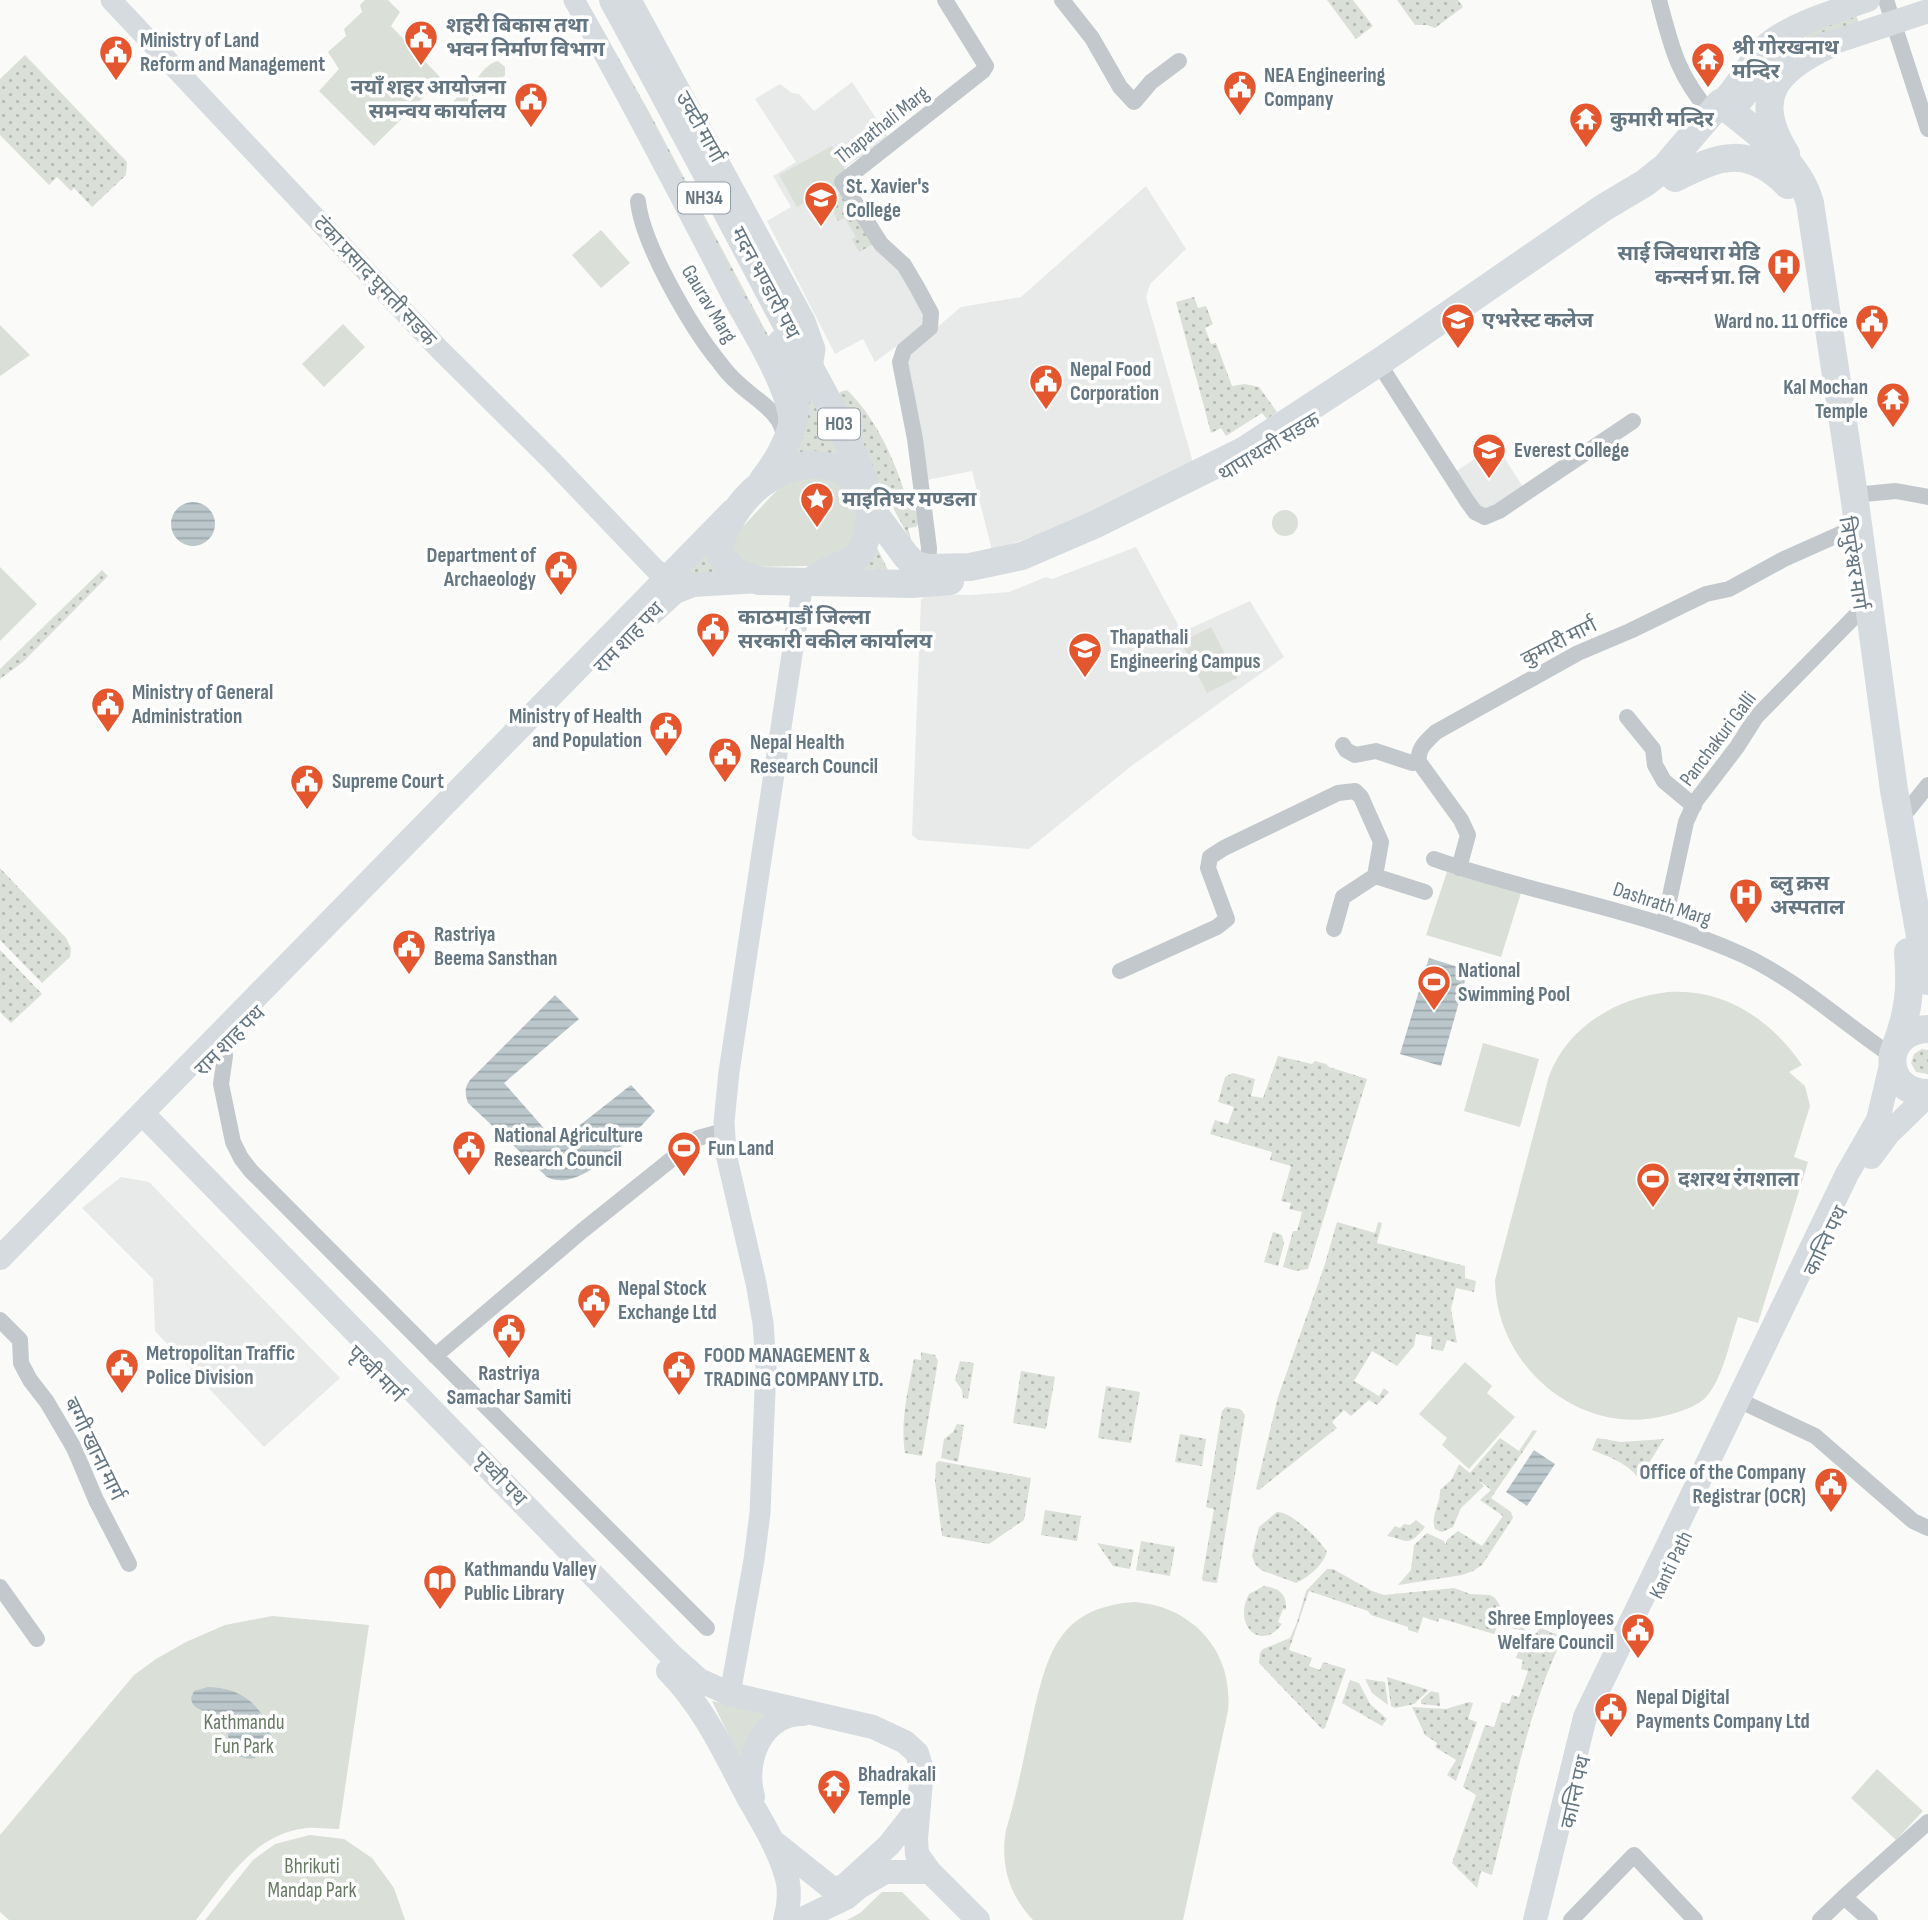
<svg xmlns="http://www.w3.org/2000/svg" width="1928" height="1920" viewBox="0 0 1928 1920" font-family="'Sofia Sans Condensed','Noto Sans Devanagari',sans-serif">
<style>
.built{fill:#e8e9e9}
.grass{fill:url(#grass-dots)}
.park{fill:#dadfd7}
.water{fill:url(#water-rules)}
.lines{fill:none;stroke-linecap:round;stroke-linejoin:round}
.street{stroke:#c3c8cc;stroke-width:16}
.secondary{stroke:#d6dbdf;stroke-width:21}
.primary{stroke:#d6dbdf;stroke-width:24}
.highway{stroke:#d6dbdf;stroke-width:28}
.labels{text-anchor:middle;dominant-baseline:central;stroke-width:7;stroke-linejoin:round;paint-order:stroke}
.shield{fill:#fff;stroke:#939fa8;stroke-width:2}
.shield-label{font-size:19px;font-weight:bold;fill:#657683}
.poi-label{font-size:21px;font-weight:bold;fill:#657683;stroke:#fff;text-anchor:start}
.street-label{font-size:21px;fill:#657683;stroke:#fff}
.park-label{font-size:21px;fill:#687a64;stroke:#fff}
</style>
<defs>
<pattern id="grass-dots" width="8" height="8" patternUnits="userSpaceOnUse" patternTransform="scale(1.75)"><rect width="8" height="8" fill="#dadfd7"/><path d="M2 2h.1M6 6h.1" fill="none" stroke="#b4b9b4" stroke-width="1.8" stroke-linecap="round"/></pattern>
<pattern id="water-rules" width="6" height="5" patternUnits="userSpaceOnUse" patternTransform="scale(1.75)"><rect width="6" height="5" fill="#bbc7cb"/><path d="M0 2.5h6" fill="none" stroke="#9ca6aa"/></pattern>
</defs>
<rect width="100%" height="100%" fill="#fafaf8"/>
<!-- built -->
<path class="built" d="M852 82 889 138 841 170 904 265 925 314 921 328 875 362 863 339 835 354 767 221 791 207 773 176 796 162 755 99 780 84 792 93 799 94 814 111Z
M1146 186 1186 249 1150 284 1146 297 1194 466 1063 526 1005 546 993 554 972 471 927 480 903 356 961 307 1021 297Z
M1496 445 1523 487 1482 512 1455 472Z
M1136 547 1182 632 1250 601 1284 657 1130 767 1029 849 918 840 912 835 921 600 927 594 971 595 1009 592 1046 577 1052 579Z
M121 1177 149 1182 340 1378 264 1447 155 1331 153 1279 82 1208Z"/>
<!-- grass -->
<path class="grass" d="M586 0 648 110 770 339 775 359Z
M1327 0H1353L1373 26 1356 39Z
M1397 0H1458L1463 7 1435 28 1427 25H1415Z
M1855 13 1860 25 1769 60 1792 40Z
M25 55 127 162 126 175 92 207 74 188 71 191 57 177 49 185 0 135V79Z
M849 188 879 241 859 252 852 239 856 237 845 218 838 221 827 200Z
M1194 297 1198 308 1206 306 1213 324 1205 328 1211 344 1216 343 1232 386 1245 384 1259 387 1277 412 1267 419 1262 413 1226 436 1221 428 1211 433 1176 302Z
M804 383 853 458H794Z
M847 390C879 421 897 466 910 509L918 512 920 521 916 527 908 528 912 543 841 411 838 397 840 392Z
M712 544 725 575H680Z
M877 548 888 570 857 569Z
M102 570 108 576 23 662 0 679V669Z
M0 868 66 938 71 948 70 957 42 983 0 940Z
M0 950 42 994 11 1023 0 1012Z
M1922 1049 1928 1050V1074L1916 1072 1911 1063 1914 1054Z
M1278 1056 1312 1064 1315 1061 1326 1064 1329 1067 1367 1079 1308 1269 1296 1271 1283 1267 1293 1231H1297L1302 1212 1289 1209 1291 1203 1281 1201 1291 1166 1270 1160 1272 1152 1210 1134 1215 1120 1228 1124 1234 1107 1218 1102 1225 1077 1233 1073 1255 1079 1251 1096 1263 1098Z
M1337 1222 1375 1233 1378 1222 1382 1223 1377 1243 1465 1266V1278L1476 1281 1474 1292 1456 1288 1451 1309 1457 1343 1447 1340 1443 1351 1431 1349 1432 1337 1416 1334 1414 1346 1397 1366 1372 1351 1354 1381 1379 1396 1384 1388 1389 1392 1377 1405 1369 1400 1351 1416 1344 1410 1332 1422 1337 1428 1259 1490 1256 1489 1278 1397 1324 1267Z
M1273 1232 1282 1235 1284 1244 1278 1266 1264 1262Z
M921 1352 935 1355 938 1361 922 1456 905 1453C900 1421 908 1391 914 1359L921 1360Z
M960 1361 974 1363 968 1399 963 1398 962 1390 955 1380Z
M1021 1371 1055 1377 1046 1429 1013 1423Z
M1106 1386 1140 1392 1131 1443 1098 1438Z
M1226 1407 1240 1409 1245 1415 1217 1583 1203 1581 1202 1578 1214 1509 1206 1507 1222 1411Z
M957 1424 964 1425 958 1462 941 1458 944 1439 953 1432Z
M1533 1430 1537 1431 1491 1498 1511 1512 1513 1518 1482 1565 1473 1571 1462 1575 1398 1585 1411 1570 1414 1545 1427 1533 1444 1541 1445 1546 1447 1540 1458 1531 1482 1546 1503 1516 1480 1500 1491 1490 1476 1478 1484 1486 1461 1508 1453 1527 1442 1532 1435 1529C1430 1515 1441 1504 1440 1490L1452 1479 1459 1464 1470 1473 1500 1438 1519 1451Z
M1180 1434 1206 1439 1202 1466 1175 1462Z
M1597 1438 1621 1442 1664 1439 1639 1479C1628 1463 1609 1457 1592 1450Z
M939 1461 1031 1478 1024 1520 989 1544 942 1536 935 1481 936 1463Z
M1045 1510 1081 1516 1077 1541 1041 1535Z
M1277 1512C1292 1512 1319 1539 1327 1552 1323 1565 1309 1577 1296 1583L1261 1570 1255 1564 1252 1556 1259 1527Z
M1416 1520 1425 1527C1408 1548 1408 1540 1387 1536L1395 1526 1400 1528 1404 1524 1410 1525Z
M1141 1541 1175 1547 1170 1576 1136 1570Z
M1097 1543 1134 1550 1130 1569 1113 1566Z
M1327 1569H1333L1372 1591 1384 1595 1454 1588 1470 1594 1490 1595 1495 1598 1502 1609 1522 1620 1525 1631 1498 1625 1494 1634 1439 1618 1438 1622 1423 1617 1418 1633 1408 1630V1627L1371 1615 1368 1611 1309 1591 1289 1650 1312 1658 1309 1666 1320 1670 1323 1662 1346 1669 1325 1728 1322 1729 1259 1663 1260 1653 1263 1649 1290 1638 1297 1622 1306 1591Z
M1264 1586C1279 1588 1287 1594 1286 1610L1283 1609 1278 1622 1282 1624C1262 1652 1232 1626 1249 1594Z
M1541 1628 1563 1637C1527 1712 1513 1795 1492 1875L1481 1871 1477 1888 1452 1863 1476 1795 1463 1787 1485 1725 1494 1727 1502 1702 1509 1704 1512 1695 1519 1697 1528 1671 1521 1669 1523 1660 1516 1658 1519 1650Z
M1387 1677 1429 1690 1414 1704 1395 1708 1391 1706Z
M1365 1679 1385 1682 1388 1705 1372 1693Z
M1350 1680 1359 1683 1370 1704 1387 1719 1382 1726 1342 1703Z
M1431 1691 1439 1693 1440 1706 1421 1704V1700Z
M1469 1702 1473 1703 1468 1719 1477 1722 1456 1781 1447 1775 1456 1760 1435 1747 1437 1743 1425 1735 1412 1707 1446 1709Z"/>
<!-- park -->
<path class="park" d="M365 0H388L400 12 391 26 442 79 374 146 319 91 339 69 328 52 346 36 344 29 362 12 360 5Z
M498 61 505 67V75L490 90H482L476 82C479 73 489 63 498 61Z
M471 88 478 94 479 101 469 111 461 114 454 108 453 102 463 91Z
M832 146 850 178 797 207 779 175Z
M601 230 630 263 601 288 572 255Z
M343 324 365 347 324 387 302 364Z
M0 325 30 355 0 376Z
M805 474 839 482 860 505 859 542 810 566 750 567 727 547 732 538 779 488Z
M1272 523a13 13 0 1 1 26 0a13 13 0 1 1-26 0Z
M0 567 37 604 0 641Z
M1211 627 1237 678 1207 693 1181 642Z
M1447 872 1521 893 1501 957 1426 935Z
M1668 992C1725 988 1771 1020 1802 1065L1789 1072 1805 1086 1810 1106 1794 1157 1808 1162 1758 1323 1738 1317C1729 1343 1724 1375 1707 1396 1699 1406 1679 1412 1668 1415 1581 1439 1496 1367 1495 1280L1549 1076C1568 1026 1617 998 1668 992Z
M1483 1043 1539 1059 1520 1127 1464 1111Z
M1465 1362 1492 1386 1487 1393 1515 1417 1469 1469 1442 1445 1447 1438 1419 1414Z
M1134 1602C1193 1606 1234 1652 1228 1711L1183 1920H1033C1009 1895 1000 1864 1006 1830 1017 1794 1024 1756 1032 1720 1047 1655 1057 1608 1134 1602Z
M272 1616 369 1625 339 1829C328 1829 316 1827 306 1828 253 1834 226 1882 196 1920H9L0 1912V1835L134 1675 156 1659 186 1642 225 1625Z
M712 1701 775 1714 742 1763Z
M1877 1769 1923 1811 1896 1840 1851 1798Z
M310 1835 344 1839 372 1858 394 1888 405 1920H205L253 1860 275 1844Z
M882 1892H902L930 1920H847L860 1913Z"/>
<!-- water -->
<path class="water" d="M171 524a22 22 0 1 1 44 0a22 22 0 1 1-44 0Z
M1429 958 1468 970 1441 1066 1400 1054Z
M555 995 579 1019 504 1083 557 1143 631 1085 655 1111C634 1134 581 1195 547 1177L468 1103C465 1094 464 1088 470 1080Z
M1534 1450 1555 1464 1527 1506 1506 1492Z
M208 1687C232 1688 249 1695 263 1716 266 1722 271 1729 271 1736 271 1754 252 1765 237 1755 225 1747 231 1731 223 1721 214 1708 193 1715 191 1698L194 1691Z"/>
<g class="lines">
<!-- street -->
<path class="street" d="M1062 0 1092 38 1120 87 1134 102 1151 82 1179 61
M1659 0C1672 49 1677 74 1711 114
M1886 0 1928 129
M638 201C642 244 692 329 720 363 725 370 731 377 738 383 754 399 784 413 784 439
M1385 373 1467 501 1475 512 1485 517 1499 511 1633 421
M1854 495 1896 491 1928 497
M928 568 929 548 915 439 900 362 904 350 930 328 931 313 917 287 904 265 881 244 842 182 983 71 986 66 945 0
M1627 717 1653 749 1655 765 1664 781 1694 806
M1343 745 1346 750 1355 755 1376 751 1412 763 1419 762
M1894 816 1908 810 1928 785
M1434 859C1536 895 1644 910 1743 955 1797 980 1843 1023 1892 1056
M1459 868 1468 835 1461 820 1419 762C1417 748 1427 741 1436 732L1578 653 1630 631 1706 594 1729 589 1784 559 1840 534 1848 533
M1664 924 1686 822 1695 802 1737 747 1756 717 1861 610
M1334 929 1343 897 1375 876
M1120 971 1217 927 1227 919 1208 868 1210 857 1224 848 1338 793 1355 791 1361 797 1381 842 1375 876 1425 892
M223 1048 225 1056 221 1084 233 1142 241 1158 251 1171 707 1628
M0 1320 20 1340 21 1363 30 1380 47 1402 74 1448 96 1500 129 1564
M435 1356 582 1231 698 1138 724 1131
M1749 1405 1815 1436 1913 1521 1928 1528
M0 1587 37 1639
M1571 1920 1634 1855 1695 1920
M1820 1920 1844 1897
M1870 1920 1844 1897 1928 1822"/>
<!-- secondary -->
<path class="secondary" d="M111 0 439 349 551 460 655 569 666 577
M574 0C629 97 681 197 732 296 749 327 787 387 789 421
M631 0 805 321 815 349 812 369
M730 1694 754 1560 760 1513 766 1366 763 1323 756 1283 726 1154 724 1122 729 1072 801 595V582"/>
<!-- primary -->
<path class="primary" d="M1726 97C1740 82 1748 63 1763 48 1788 24 1836 11 1868 0
M1732 112C1749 90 1766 69 1792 56L1928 11
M677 581 693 585 759 581
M651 614 675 592 693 585
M142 1113 671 1655 699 1680 730 1694 873 1727 905 1742 917 1753 922 1770 916 1839 917 1854 930 1872 978 1920
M1871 1157 1888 1134 1928 1095
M0 1258 732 511
M668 1671C704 1707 725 1754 749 1799 762 1822 777 1846 785 1872 791 1887 789 1905 785 1920
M753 1797C743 1761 761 1714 803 1714
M775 1843 829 1886 835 1889 844 1886 889 1845 919 1807
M800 1920 846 1898 859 1887 885 1872H930
M1535 1920 1585 1717 1847 1174 1878 1120 1892 1061"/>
<!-- highway -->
<path class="highway" d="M613 0C677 116 738 233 800 350 822 390 845 431 861 474 865 485 871 497 871 509 871 514 870 519 869 525 861 571 844 557 813 580
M1786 154C1751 98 1774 71 1828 45
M1675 178C1720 155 1748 145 1788 185
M763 480C797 437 807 392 781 343
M870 497C831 440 763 466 733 516 725 529 718 541 721 556L735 571 759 581 911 584 950 581
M871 509 906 556 915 565 928 568 970 567 1022 556 1094 525 1245 450 1381 361 1603 208 1645 183 1665 167 1720 103C1753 129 1799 161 1810 203L1854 495 1894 790 1928 981
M1928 1029C1880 1030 1881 1093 1928 1093
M1895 1048C1909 1012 1911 989 1908 952"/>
</g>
<!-- icons -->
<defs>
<g id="civic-pin" transform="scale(1.75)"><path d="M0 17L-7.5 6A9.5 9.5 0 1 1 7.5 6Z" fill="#e4572e" stroke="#fff"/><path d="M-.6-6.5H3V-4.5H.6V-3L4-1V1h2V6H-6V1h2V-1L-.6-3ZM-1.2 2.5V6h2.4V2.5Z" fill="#fff"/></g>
<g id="temple-pin" transform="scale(1.75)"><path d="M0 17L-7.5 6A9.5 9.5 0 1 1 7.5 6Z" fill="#e4572e" stroke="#fff"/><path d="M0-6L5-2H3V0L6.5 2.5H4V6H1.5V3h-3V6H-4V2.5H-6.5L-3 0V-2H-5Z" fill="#fff"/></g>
<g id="university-pin" transform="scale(1.75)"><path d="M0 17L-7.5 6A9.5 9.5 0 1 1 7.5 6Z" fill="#e4572e" stroke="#fff"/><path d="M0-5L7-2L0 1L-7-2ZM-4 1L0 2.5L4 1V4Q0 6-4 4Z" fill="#fff"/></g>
<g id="hospital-pin" transform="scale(1.75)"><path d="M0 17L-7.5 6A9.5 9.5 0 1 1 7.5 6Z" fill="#e4572e" stroke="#fff"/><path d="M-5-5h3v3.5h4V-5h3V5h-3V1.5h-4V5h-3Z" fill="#fff"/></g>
<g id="sight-pin" transform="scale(1.75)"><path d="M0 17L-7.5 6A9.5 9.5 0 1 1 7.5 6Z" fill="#e4572e" stroke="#fff"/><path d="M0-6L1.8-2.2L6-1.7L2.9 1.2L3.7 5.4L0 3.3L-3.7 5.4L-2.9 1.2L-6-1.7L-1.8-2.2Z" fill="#fff"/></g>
<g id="stadium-pin" transform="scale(1.75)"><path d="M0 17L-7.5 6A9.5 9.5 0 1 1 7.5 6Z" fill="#e4572e" stroke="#fff"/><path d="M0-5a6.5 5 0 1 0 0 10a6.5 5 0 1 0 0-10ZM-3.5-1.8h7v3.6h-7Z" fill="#fff"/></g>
<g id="library-pin" transform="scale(1.75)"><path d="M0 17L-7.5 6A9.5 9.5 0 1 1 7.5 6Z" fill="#e4572e" stroke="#fff"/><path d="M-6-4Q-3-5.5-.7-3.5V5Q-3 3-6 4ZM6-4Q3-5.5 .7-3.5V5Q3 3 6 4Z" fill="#fff"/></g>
</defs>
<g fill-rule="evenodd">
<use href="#civic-pin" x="421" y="37"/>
<use href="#civic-pin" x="116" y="52"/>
<use href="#temple-pin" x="1708" y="59"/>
<use href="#civic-pin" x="1240" y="87"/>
<use href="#civic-pin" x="531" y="99"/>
<use href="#temple-pin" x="1586" y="119"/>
<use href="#university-pin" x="821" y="198"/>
<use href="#hospital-pin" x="1784" y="265"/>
<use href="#university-pin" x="1458" y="320"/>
<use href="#civic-pin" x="1872" y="321"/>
<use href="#civic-pin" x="1046" y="381"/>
<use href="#temple-pin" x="1893" y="399"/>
<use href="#university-pin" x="1489" y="450"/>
<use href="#sight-pin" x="817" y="499"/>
<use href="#civic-pin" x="561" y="567"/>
<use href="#civic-pin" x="713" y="629"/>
<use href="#university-pin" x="1085" y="649"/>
<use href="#civic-pin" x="108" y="704"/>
<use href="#civic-pin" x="666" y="728"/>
<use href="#civic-pin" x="725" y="754"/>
<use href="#civic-pin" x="307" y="781"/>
<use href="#hospital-pin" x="1746" y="895"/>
<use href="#civic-pin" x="409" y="946"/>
<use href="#stadium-pin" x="1434" y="982"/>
<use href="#civic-pin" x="469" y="1147"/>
<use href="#stadium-pin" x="684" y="1148"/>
<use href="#stadium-pin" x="1653" y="1179"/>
<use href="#civic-pin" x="594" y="1300"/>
<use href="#civic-pin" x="509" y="1330"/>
<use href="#civic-pin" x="122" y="1365"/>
<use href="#civic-pin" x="679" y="1367"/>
<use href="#civic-pin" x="1831" y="1484"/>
<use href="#library-pin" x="440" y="1581"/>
<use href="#civic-pin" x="1638" y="1630"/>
<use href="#civic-pin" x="1611" y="1709"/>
<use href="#temple-pin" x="834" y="1786"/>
</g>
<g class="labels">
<!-- shield labels -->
<g class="shield">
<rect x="678" y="182.5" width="52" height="31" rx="5"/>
<rect x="818" y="408.5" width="42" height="31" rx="5"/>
</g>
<g class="shield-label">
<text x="704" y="198">NH34</text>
<text x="839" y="424">H03</text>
</g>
<!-- poi labels -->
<g class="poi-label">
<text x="446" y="25">शहरी बिकास तथा<tspan x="446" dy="24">भवन निर्माण विभाग</tspan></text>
<text x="140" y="40">Ministry of Land<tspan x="140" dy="24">Reform and Management</tspan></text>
<text x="1732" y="47">श्री गोरखनाथ<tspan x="1732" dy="24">मन्दिर</tspan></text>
<text x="1264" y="75">NEA Engineering<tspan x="1264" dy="24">Company</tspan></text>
<text x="506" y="87" text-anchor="end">नयाँ शहर आयोजना<tspan x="506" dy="24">समन्वय कार्यालय</tspan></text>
<text x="1610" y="119">कुमारी मन्दिर</text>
<text x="846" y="186">St. Xavier's<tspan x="846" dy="24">College</tspan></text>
<text x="1760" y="253" text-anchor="end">साई जिवधारा मेडि<tspan x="1760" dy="24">कन्सर्न प्रा. लि</tspan></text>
<text x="1482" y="320">एभरेस्ट कलेज</text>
<text x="1848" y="321" text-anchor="end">Ward no. 11 Office</text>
<text x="1070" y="369">Nepal Food<tspan x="1070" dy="24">Corporation</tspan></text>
<text x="1868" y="387" text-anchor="end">Kal Mochan<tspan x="1868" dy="24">Temple</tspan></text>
<text x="1514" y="450">Everest College</text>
<text x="842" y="499">माइतिघर मण्डला</text>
<text x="536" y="555" text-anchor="end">Department of<tspan x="536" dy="24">Archaeology</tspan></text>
<text x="738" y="617">काठमाडौं जिल्ला<tspan x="738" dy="24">सरकारी वकील कार्यालय</tspan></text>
<text x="1110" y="637">Thapathali<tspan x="1110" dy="24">Engineering Campus</tspan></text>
<text x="132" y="692">Ministry of General<tspan x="132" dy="24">Administration</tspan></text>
<text x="642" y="716" text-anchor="end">Ministry of Health<tspan x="642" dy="24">and Population</tspan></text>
<text x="750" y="742">Nepal Health<tspan x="750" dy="24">Research Council</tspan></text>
<text x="332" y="781">Supreme Court</text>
<text x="1770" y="883">ब्लु क्रस<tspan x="1770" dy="24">अस्पताल</tspan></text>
<text x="434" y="934">Rastriya<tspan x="434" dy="24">Beema Sansthan</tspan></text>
<text x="1458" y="970">National<tspan x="1458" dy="24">Swimming Pool</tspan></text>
<text x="494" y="1135">National Agriculture<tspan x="494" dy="24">Research Council</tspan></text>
<text x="708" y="1148">Fun Land</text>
<text x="1678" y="1179">दशरथ रंगशाला</text>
<text x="618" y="1288">Nepal Stock<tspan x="618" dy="24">Exchange Ltd</tspan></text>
<text x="146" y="1353">Metropolitan Traffic<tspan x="146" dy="24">Police Division</tspan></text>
<text x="704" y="1355">FOOD MANAGEMENT &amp;<tspan x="704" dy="24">TRADING COMPANY LTD.</tspan></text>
<text x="509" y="1373" text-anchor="middle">Rastriya<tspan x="509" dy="24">Samachar Samiti</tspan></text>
<text x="1806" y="1472" text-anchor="end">Office of the Company<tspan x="1806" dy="24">Registrar (OCR)</tspan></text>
<text x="464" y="1569">Kathmandu Valley<tspan x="464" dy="24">Public Library</tspan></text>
<text x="1614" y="1618" text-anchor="end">Shree Employees<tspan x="1614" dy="24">Welfare Council</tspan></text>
<text x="1636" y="1697">Nepal Digital<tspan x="1636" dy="24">Payments Company Ltd</tspan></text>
<text x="858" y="1774">Bhadrakali<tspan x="858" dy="24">Temple</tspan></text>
</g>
<!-- street labels -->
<g class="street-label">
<text transform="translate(882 125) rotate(-38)">Thapathali Marg</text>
<text transform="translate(700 127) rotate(61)">उक्टी मार्गा</text>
<text transform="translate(375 281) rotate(47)">टंका प्रसाद घुमती सडक</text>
<text transform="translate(765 283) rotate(62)">मदन भण्डारी पथ</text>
<text transform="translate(709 304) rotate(59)">Gaurav Marg</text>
<text transform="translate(1269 447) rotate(-31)">थापाथली सडक</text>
<text transform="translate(1853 563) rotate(81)">त्रिपुरेश्वर मार्ग</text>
<text transform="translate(629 638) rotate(-46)">राम शाह पथ</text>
<text transform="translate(1559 642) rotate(-27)">कुमारी मार्ग</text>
<text transform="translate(1718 739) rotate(-53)">Panchakuri Galli</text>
<text transform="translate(1662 904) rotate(18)">Dashrath Marg</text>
<text transform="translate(230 1041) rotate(-45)">राम शाह पथ</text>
<text transform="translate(1826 1241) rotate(-64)">कान्ति पथ</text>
<text transform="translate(376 1374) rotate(45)">पृथ्वी मार्ग</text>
<text transform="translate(94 1449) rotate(64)">बग्गी खाना मार्ग</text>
<text transform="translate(500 1479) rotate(46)">पृथ्वी पथ</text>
<text transform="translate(1671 1565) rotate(-64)">Kanti Path</text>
<text transform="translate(1576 1792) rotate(-77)">कान्ति पथ</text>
</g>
<!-- park labels -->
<g class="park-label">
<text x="244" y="1722">Kathmandu<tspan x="244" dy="24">Fun Park</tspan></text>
<text x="312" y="1866">Bhrikuti<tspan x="312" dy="24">Mandap Park</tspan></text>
</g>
</g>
</svg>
